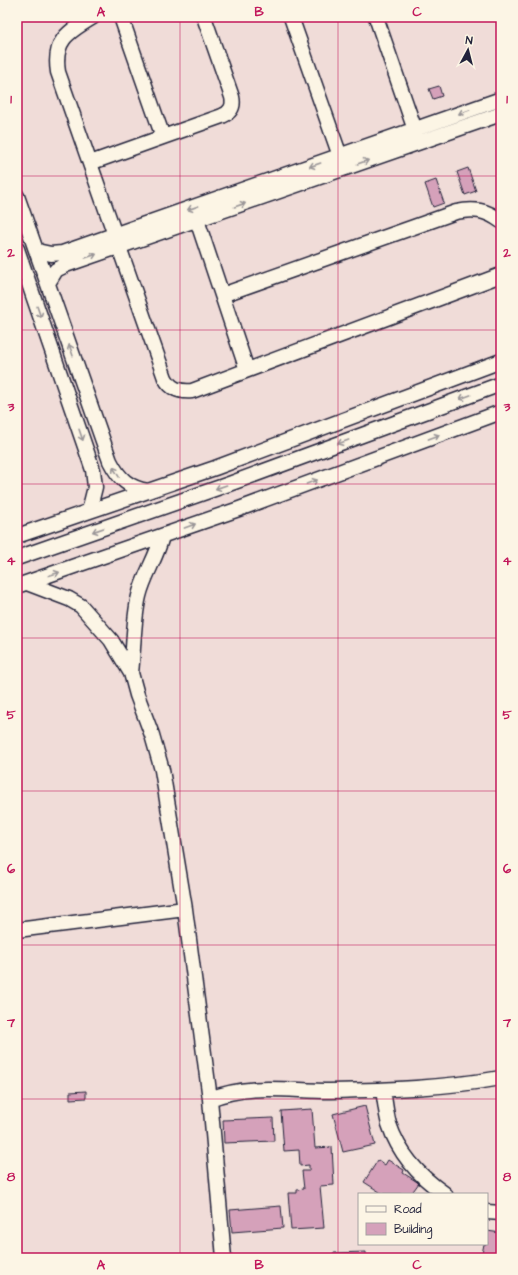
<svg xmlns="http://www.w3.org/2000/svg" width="518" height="1275" viewBox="0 0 518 1275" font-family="'Architects Daughter',sans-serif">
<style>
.building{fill:#d5a1ba;stroke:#22223b}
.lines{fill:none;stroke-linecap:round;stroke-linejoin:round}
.minor-casing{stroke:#22223b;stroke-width:17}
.minor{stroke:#fcf5e5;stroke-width:14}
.oneway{stroke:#9a9698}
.grid{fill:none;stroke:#c2185b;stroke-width:1;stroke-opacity:0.55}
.neatline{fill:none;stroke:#c2185b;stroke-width:1.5}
.grid-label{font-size:13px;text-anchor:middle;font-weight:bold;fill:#c2185b}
</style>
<rect width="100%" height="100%" fill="#f0dcd8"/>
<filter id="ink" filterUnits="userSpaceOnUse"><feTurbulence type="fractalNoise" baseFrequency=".025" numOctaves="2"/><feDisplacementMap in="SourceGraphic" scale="8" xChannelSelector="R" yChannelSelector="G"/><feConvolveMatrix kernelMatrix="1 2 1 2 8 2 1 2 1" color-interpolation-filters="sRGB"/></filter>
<g filter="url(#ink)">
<!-- building -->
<path class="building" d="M439 86 442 96 433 99 429 89Z
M468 168 476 191 465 195 457 172Z
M436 180 444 203 433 207 425 184Z
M86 1091V1098L70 1099V1092Z
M365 1106 375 1145 343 1152 333 1114Z
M312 1109 315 1148 332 1147 334 1185 320 1186 324 1228 291 1230 288 1193H297V1190L304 1189 302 1171H309V1165L300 1166 299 1150 284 1151 281 1111Z
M273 1118 274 1141 224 1143 223 1120Z
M378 1160 385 1165 388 1160 404 1170 403 1173 419 1183 411 1194H383L364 1182Z
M281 1206 283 1228 232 1232 230 1210Z
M487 1231 501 1233V1257L482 1254 484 1244H487Z
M366 1252V1258H333V1253Z"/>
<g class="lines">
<!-- minor casing -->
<g class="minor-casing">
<path id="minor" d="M93 17C68 32 53 40 58 72L115 235
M121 17 163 137
M291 17 340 156
M376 17 415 130
M90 163 222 116C231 112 234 106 232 97L204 17
M17 196 110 461C119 479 129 488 148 491
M197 220 247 370
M119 247 165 378C171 389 179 392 192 391L501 275
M17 249 93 470 95 487 89 511
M37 251 51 254 62 253 501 99
M48 283 56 270 66 265 501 114
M222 295 456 212C474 208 486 210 501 221
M17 536 215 468 501 361
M17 558 229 484 501 384
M27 583 69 599 81 606 111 640 131 673 137 695 152 735 162 770 185 909 210 1099
M17 586 239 509 501 412
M131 673C134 647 133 621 139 596 144 575 157 557 162 536
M17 930 185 909
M383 1090C385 1101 386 1114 389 1124 399 1154 420 1177 445 1194
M487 1212 501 1213
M224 1258 210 1099C249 1083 289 1091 330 1091 387 1090 445 1088 501 1078"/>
</g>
<!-- minor -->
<use href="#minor" class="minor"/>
</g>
<!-- one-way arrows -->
<defs><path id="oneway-shaft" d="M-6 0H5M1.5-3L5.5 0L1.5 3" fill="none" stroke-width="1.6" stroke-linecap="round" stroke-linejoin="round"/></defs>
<g class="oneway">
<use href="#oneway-shaft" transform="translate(464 112) rotate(160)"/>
<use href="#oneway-shaft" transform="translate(363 162) rotate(-19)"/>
<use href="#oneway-shaft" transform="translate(315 165) rotate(161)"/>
<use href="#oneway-shaft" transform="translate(240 205) rotate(-19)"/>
<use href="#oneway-shaft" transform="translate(193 208) rotate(161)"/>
<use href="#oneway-shaft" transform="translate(91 256) rotate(-19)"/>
<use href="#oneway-shaft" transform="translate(39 312) rotate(71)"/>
<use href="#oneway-shaft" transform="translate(71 350) rotate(-109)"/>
<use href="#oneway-shaft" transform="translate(465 397) rotate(160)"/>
<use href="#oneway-shaft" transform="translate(81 435) rotate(71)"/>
<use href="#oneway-shaft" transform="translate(434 437) rotate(-20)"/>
<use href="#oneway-shaft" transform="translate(343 442) rotate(160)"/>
<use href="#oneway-shaft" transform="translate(116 472) rotate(-122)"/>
<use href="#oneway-shaft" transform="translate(312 482) rotate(-20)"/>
<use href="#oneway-shaft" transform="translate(221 487) rotate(161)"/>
<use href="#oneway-shaft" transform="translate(190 526) rotate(-20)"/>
<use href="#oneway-shaft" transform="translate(98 530) rotate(161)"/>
<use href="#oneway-shaft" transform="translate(54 574) rotate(-18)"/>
</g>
</g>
<!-- grid -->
<path class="grid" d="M180 17V1258M338 17V1258M17 176H501M17 330H501M17 484H501M17 638H501M17 791H501M17 945H501M17 1099H501"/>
<!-- margin -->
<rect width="518" height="1275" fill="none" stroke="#fcf5e5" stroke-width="44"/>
<!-- legend -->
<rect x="358" y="1193" width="130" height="52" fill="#fcf5e5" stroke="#a5a1a1"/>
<rect x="366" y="1206" width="20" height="6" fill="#fcf5e5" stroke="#a5a1a1"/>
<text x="394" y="1213" font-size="12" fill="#22223b">Road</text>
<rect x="366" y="1223" width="20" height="12" fill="#d5a1ba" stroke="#a5a1a1"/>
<text x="394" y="1233" font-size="12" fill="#22223b">Building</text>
<!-- north arrow -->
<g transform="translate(468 50) rotate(7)" stroke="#fcf5e5" stroke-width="3" paint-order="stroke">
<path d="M0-3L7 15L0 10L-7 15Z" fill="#22223b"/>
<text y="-6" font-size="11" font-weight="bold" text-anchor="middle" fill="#22223b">N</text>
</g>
<rect x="22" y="22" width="474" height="1231" class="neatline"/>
<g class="grid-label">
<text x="101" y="16">A</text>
<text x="259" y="16">B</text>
<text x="417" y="16">C</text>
<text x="11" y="103">1</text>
<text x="507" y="103">1</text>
<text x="11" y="257">2</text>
<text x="507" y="257">2</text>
<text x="11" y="411">3</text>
<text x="507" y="411">3</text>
<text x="11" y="565">4</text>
<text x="507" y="565">4</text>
<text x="11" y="719">5</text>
<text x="507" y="719">5</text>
<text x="11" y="873">6</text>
<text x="507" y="873">6</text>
<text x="11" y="1027">7</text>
<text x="507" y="1027">7</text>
<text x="11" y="1181">8</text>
<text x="507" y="1181">8</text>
<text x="101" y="1269">A</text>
<text x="259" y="1269">B</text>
<text x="417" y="1269">C</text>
</g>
</svg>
